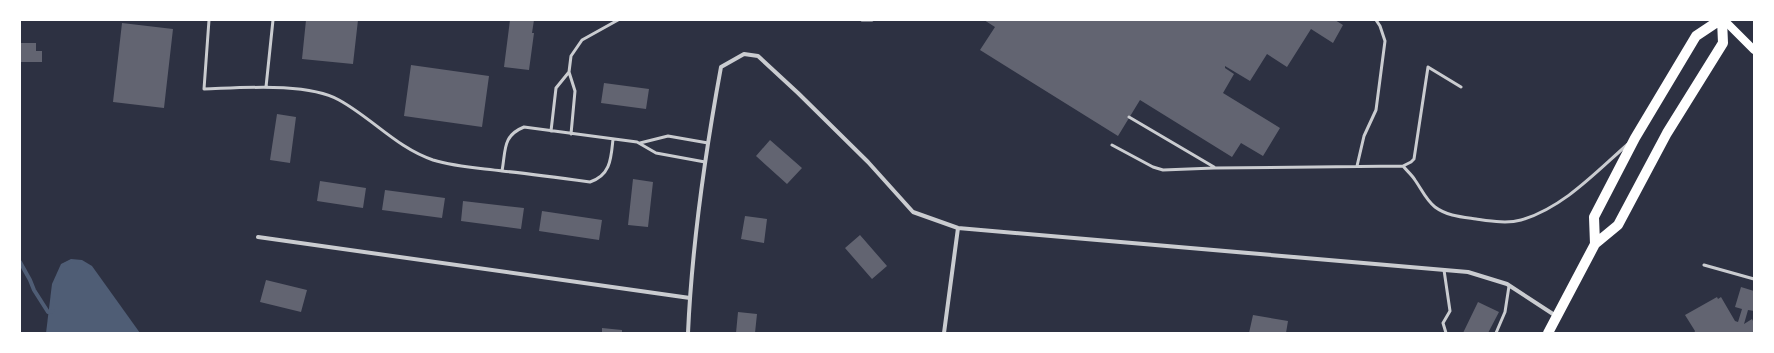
<svg xmlns="http://www.w3.org/2000/svg" width="1774" height="353" viewBox="0 0 1774 353" font-family="'IBM Plex Sans',sans-serif">
<style>
.water{fill:#4f5d75}
.lines{fill:none;stroke-linecap:round;stroke-linejoin:round}
.stream{stroke:#4f5d75;stroke-width:4}
.building{fill:#626471}
.service{stroke:#caccd0;stroke-width:3}
.minor{stroke:#caccd0;stroke-width:4}
.secondary{stroke:#fff;stroke-width:8}
.primary{stroke:#fff;stroke-width:10}
</style>
<rect width="100%" height="100%" fill="#2d3142"/>
<!-- water -->
<path class="water" d="M71 259 82 260 92 266 140 333H46L52 284 61 264Z"/>
<g class="lines">
<!-- stream -->
<path class="stream" d="M20 262 30 280 34 290 48 312 53 311"/>
</g>
<!-- building -->
<path class="building" d="M306 20H358L353 64 302 59Z
M510 20H534L532 33H534L529 70 504 67Z
M984 20H1335L1343 25 1333 43 1311 29 1287 67 1267 54 1250 81 1225 66V68L1234 74 1223 93 1280 128 1263 156 1241 143 1232 157 1140 100 1118 136 980 50 995 27Z
M122 23 173 29 164 108 113 102Z
M21 35V43H36V51H42V62H20V36Z
M411 65 489 76 482 127 404 116Z
M604 83 649 89 646 109 601 103Z
M277 114 296 117 290 163 270 160Z
M770 140 802 168 787 184 756 156Z
M633 179 653 182 648 227 628 225Z
M320 181 366 188 363 208 317 201Z
M385 190 445 198 442 218 382 210Z
M463 201 524 208 521 229 461 221Z
M542 211 602 220 599 240 539 231Z
M745 216 767 219 764 243 741 239Z
M860 235 887 266 872 279 845 248Z
M266 280 307 290 301 312 260 302Z
M1741 287 1754 291V311L1748 310 1744 324 1752 319 1754 323V333H1694L1695 331 1685 315 1717 297 1718 299 1721 297 1735 321 1738 322 1742 309 1735 307Z
M1478 302 1499 312 1488 333H1463Z
M738 312 757 314 755 333H736Z
M1253 315 1288 321 1286 333H1249Z
M602 328 622 330V333H602Z"/>
<g class="lines">
<!-- service -->
<path class="service" d="M209 20 204 89C240 88 307 82 339 100 372 118 397 148 433 160 456 167 479 168 502 171 532 174 561 178 590 182 611 175 611 158 613 139
M862 20H872
M266 87 273 20
M1129 117 1214 167
M551 131 556 88 569 72
M571 134 575 91 569 72 571 56 582 40 618 20
M640 143 668 136 708 143
M1112 145 1153 167 1163 170 1214 168 1403 166 1411 162 1414 159 1428 67 1461 87
M1357 166 1364 136 1376 110 1385 41 1380 26 1376 20
M1403 166C1407 171 1412 175 1415 180 1422 190 1426 200 1435 207 1447 216 1462 217 1476 219 1490 221 1507 224 1521 220 1563 208 1596 172 1628 144
M502 171C506 150 502 136 524 127L637 142 656 153 705 162
M1704 265 1754 279
M1444 270 1450 311 1443 323 1446 333
M1496 333 1505 312 1509 286"/>
<!-- minor -->
<path class="minor" d="M258 237 690 298
M688 333C692 244 705 154 721 67L744 54 758 56 798 93 868 162 913 212 958 228 1468 272 1507 284 1556 316
M944 333 958 228"/>
<!-- secondary -->
<path class="secondary" d="M1724 20 1754 50"/>
<!-- primary -->
<path class="primary" d="M1595 244 1594 217 1635 138 1696 36 1720 20
M1548 333 1595 244 1618 225 1667 133 1723 43 1722 20"/>
</g>
<!-- border -->
<rect width="1774" height="353" fill="none" stroke="#ffffff" stroke-width="42"/>
</svg>
